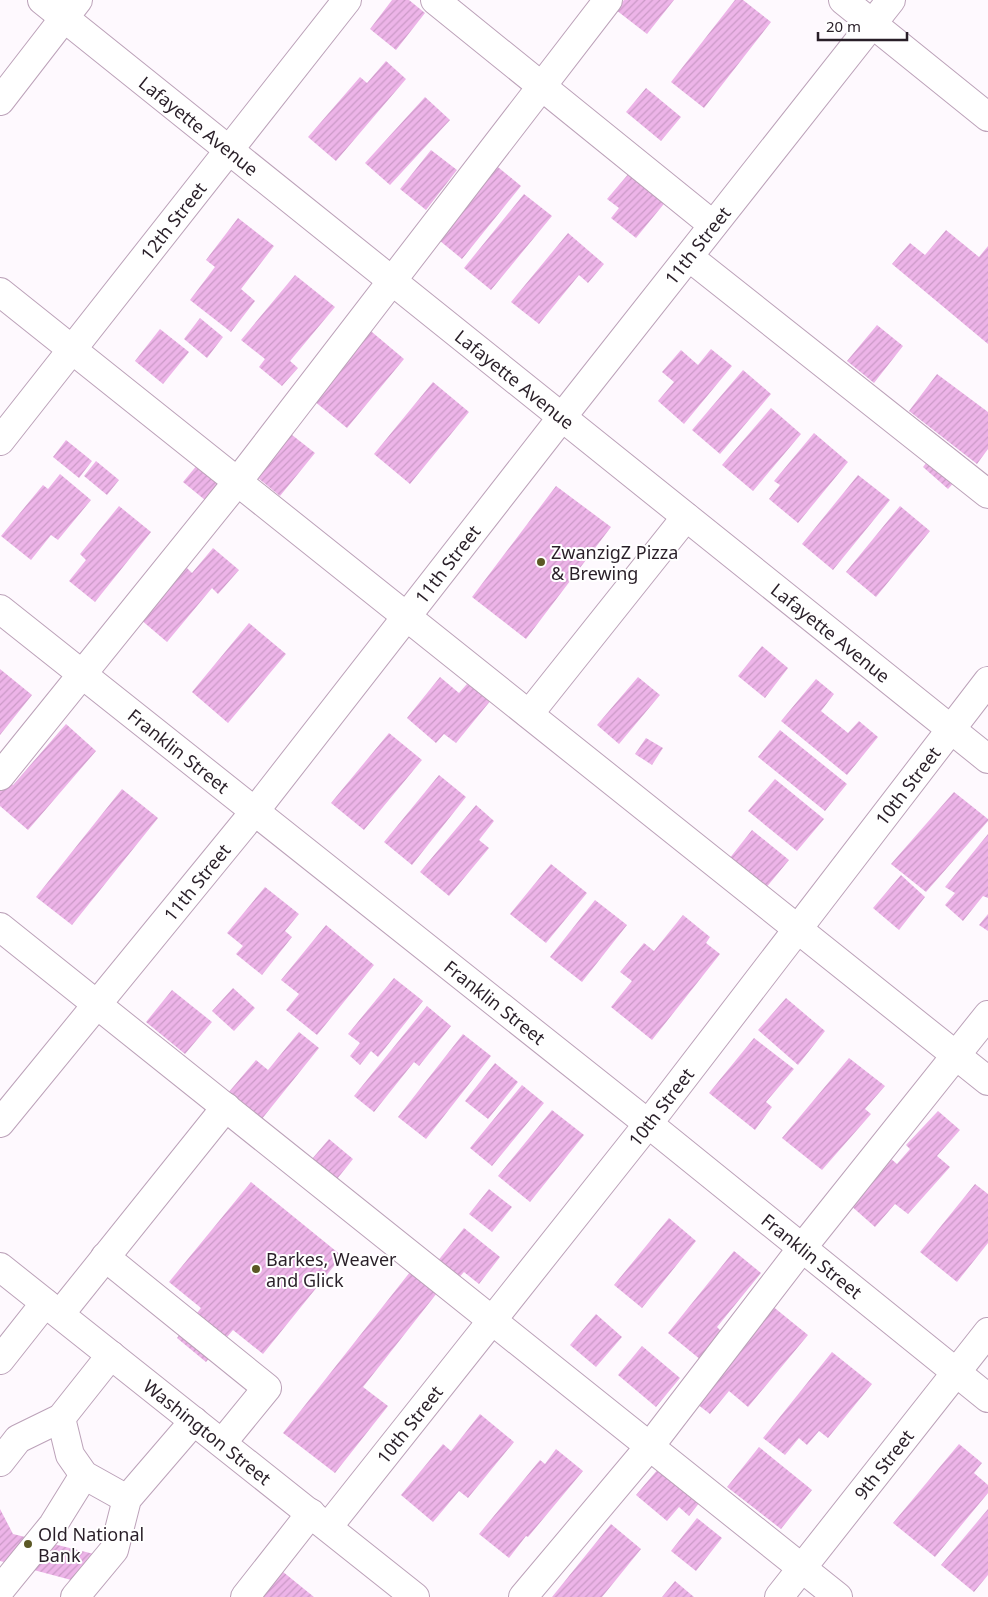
<svg xmlns="http://www.w3.org/2000/svg" width="988" height="1597" viewBox="0 0 988 1597" font-family="'Noto Sans',sans-serif">
<style>
.building{fill:url(#building-hatch)}
.lines{fill:none;stroke-linecap:round;stroke-linejoin:round}
.minor-casing{stroke:#bca2b9;stroke-width:30}
.minor{stroke:#fff;stroke-width:28}
.poi-dot{fill:#5b5825;stroke:#fff;stroke-width:2}
.labels{text-anchor:middle;dominant-baseline:central;stroke-width:4;stroke-linejoin:round;paint-order:stroke}
.street-label{font-size:18px;fill:#291f28;stroke:#fff}
.poi-label{font-size:18px;fill:#291f28;stroke:#fff;text-anchor:start}
</style>
<defs>
<pattern id="building-hatch" width="6" height="6" patternUnits="userSpaceOnUse" patternTransform="scale(1.25)"><rect width="6" height="6" fill="#edb4e8"/><path d="M-1 1l2-2M0 6l6-6M5 7l2-2" fill="none" stroke="#cb9ac7"/></pattern>
</defs>
<rect width="100%" height="100%" fill="#fef9fe"/>
<!-- building -->
<path class="building" d="M392 0H409L425 13 396 50 370 29Z
M624 0H674L647 34 616 10Z
M735 0H743L771 22 704 108 671 82Z
M386 61 406 79 336 161 308 137 360 77 367 83Z
M646 88 681 117 661 141 626 112Z
M425 97 450 120 390 185 365 163Z
M431 150 457 170 426 210 400 189Z
M493 163 521 186 462 259 434 236Z
M636 165 672 194 636 238 611 218 619 208 607 199Z
M524 194 552 216 491 290 464 268Z
M238 218 274 246 241 289 255 301 231 332 190 300 215 267 206 260Z
M946 230 979 257 988 246V344L892 264 910 243 925 255Z
M568 233 604 264 588 283 579 275 539 324 511 302Z
M295 275 335 307 290 361 298 368 282 386 259 367 265 359 241 340Z
M200 318 223 337 207 358 184 339Z
M877 325 903 346 874 383 847 361Z
M366 327 404 359 347 428 308 396Z
M160 329 189 352 163 384 135 361Z
M711 349 732 366 684 424 658 401 674 382 662 372 681 350 698 365Z
M743 370 771 394 720 454 692 430Z
M937 374 988 412V449L977 464 909 411Z
M433 382 469 412 410 484 374 454Z
M771 408 801 434 753 491 722 465Z
M287 431 315 453 280 496 252 473Z
M814 433 848 462 798 523 769 499 780 485 774 481Z
M66 440 92 461 79 478 53 457Z
M933 454 959 477 948 489 923 467Z
M203 458 225 476 205 500 183 482Z
M96 461 119 480 107 495 84 476Z
M60 474 91 500 58 540 51 535 31 560 1 536 43 485 48 489Z
M858 475 890 500 833 570 802 544Z
M556 486 611 527 526 639 472 597Z
M119 506 151 532 95 602 69 581 86 560 80 554Z
M900 506 930 531 876 597 846 572Z
M213 548 239 570 218 594 212 588 167 642 140 619 185 566 192 573Z
M249 623 286 654 228 723 192 692Z
M762 646 788 668 765 698 738 676Z
M0 669 32 695 0 735Z
M474 676 496 694 456 743 444 734 436 743 407 718 440 677 459 693Z
M638 677 660 695 619 744 597 725Z
M816 679 834 694 821 711 848 733 859 721 878 737 847 775 781 721Z
M66 724 96 751 28 830 0 806V784L5 778 13 785Z
M780 730 847 784 825 811 758 757Z
M389 733 422 760 364 830 331 803Z
M646 738 663 748 652 765 635 754Z
M439 775 466 797 412 865 384 842Z
M775 779 824 819 797 851 748 811Z
M122 789 158 818 72 925 36 897Z
M954 792 988 819V821L926 892 891 864Z
M476 805 494 821 479 840 489 848 449 896 420 872Z
M752 830 789 860 765 889 729 859Z
M988 834V898L983 896 963 921 945 905 955 893 945 887Z
M551 864 587 893 546 943 510 914Z
M901 875 925 897 899 930 873 908Z
M265 887 299 914 285 931 292 937 262 975 236 954 243 946 227 933Z
M595 900 627 925 582 982 550 957Z
M988 914V931L979 925Z
M683 915 710 937 706 943 720 954 652 1040 611 1007 632 981 620 972 644 943 654 951Z
M326 925 374 965 317 1035 286 1010 299 994 281 980Z
M394 978 423 1001 378 1057 371 1051 360 1065 350 1056 360 1043 348 1034Z
M233 988 255 1008 234 1031 212 1011Z
M172 990 212 1022 185 1054 146 1022Z
M786 998 825 1031 798 1065 758 1030Z
M427 1006 451 1026 419 1066 414 1062 374 1112 354 1096Z
M299 1032 319 1048 261 1120 228 1093 256 1060 268 1070Z
M463 1034 491 1056 426 1139 398 1117Z
M754 1038 794 1069 766 1102 772 1107 755 1130 709 1093Z
M849 1058 885 1086 865 1109 871 1114 822 1170 782 1138Z
M495 1063 518 1082 488 1119 465 1101Z
M522 1085 544 1103 492 1166 470 1148Z
M552 1110 584 1135 530 1202 498 1176Z
M938 1111 960 1130 937 1156 950 1167 908 1214 895 1204 875 1227 849 1204 890 1158 897 1164 910 1149 906 1145Z
M329 1139 353 1159 337 1179 312 1159Z
M251 1182 342 1256 263 1354 233 1330 206 1362 177 1338 201 1308 169 1282Z
M975 1184 988 1194V1243L957 1282 920 1252Z
M489 1189 512 1207 492 1232 469 1214Z
M669 1218 696 1241 642 1308 614 1285Z
M464 1228 500 1257 479 1284 464 1272 454 1283 433 1267Z
M734 1251 761 1273 717 1327 723 1333 701 1360 668 1333Z
M410 1272 437 1293 363 1387 388 1406 335 1473 283 1433Z
M771 1305 808 1335 748 1407 729 1391 710 1414 693 1401Z
M596 1314 622 1337 596 1367 570 1345Z
M642 1346 680 1378 656 1407 618 1375Z
M832 1352 872 1384 828 1438 819 1431 807 1445 799 1438 785 1455 763 1438Z
M480 1414 514 1442 468 1498 459 1491 433 1522 401 1495 443 1444 451 1451Z
M959 1444 982 1463 974 1473 988 1485V1493L935 1557 893 1523Z
M759 1447 812 1490 781 1529 727 1487Z
M556 1449 583 1471 528 1537 526 1536 509 1558 479 1534 540 1460 545 1464Z
M659 1468 700 1502 689 1516 679 1507 667 1521 636 1495Z
M0 1509 13 1534 98 1555 75 1581 0 1561Z
M988 1509V1575L974 1592 941 1565Z
M697 1518 722 1538 696 1571 671 1551Z
M611 1524 641 1549 602 1597H552Z
M277 1567 314 1597H254Z
M675 1581 694 1597H662Z"/>
<g class="lines">
<!-- minor casing -->
<g class="minor-casing">
<g id="minor">
<path id="s1" d="M42 0 988 759"/>
<path d="M435 0 713 225"/>
<path d="M843 0 988 117"/>
<path d="M0 101 78 0"/>
<path d="M689 257 988 494"/>
<path d="M0 292 988 1081"/>
<path id="s2" d="M0 441 347 0"/>
<path id="s3" d="M0 609 661 1134 988 1398"/>
<path d="M529 714 686 517"/>
<path d="M0 776 238 481 608 0"/>
<path d="M0 927 838 1597"/>
<path id="s4" d="M0 1123 255 811 562 417 891 0"/>
<path d="M105 1257 267 1388 222 1443"/>
<path id="s5" d="M0 1267 415 1597"/>
<path d="M60 1314 226 1107"/>
<path d="M0 1360 45 1303"/>
<path d="M61 1418 70 1455 84 1475 127 1499"/>
<path d="M0 1462 18 1439 61 1418 111 1355"/>
<path id="s6" d="M328 1527 648 1124 988 681"/>
<path d="M0 1590 53 1525 84 1475"/>
<path d="M75 1597 114 1550 127 1499 194 1421"/>
<path d="M245 1597 311 1513"/>
<path d="M523 1597 650 1446 802 1248 988 1015"/>
<path id="s7" d="M779 1597 988 1332"/>
</g>
</g>
<!-- minor -->
<use href="#minor" class="minor"/>
</g>
<!-- markers -->
<g class="poi-dot">
<circle cx="541" cy="562" r="5"/>
<circle cx="256" cy="1269" r="5"/>
<circle cx="28" cy="1544" r="5"/>
</g>
<g class="labels">
<!-- street labels -->
<g class="street-label">
<text stroke="none"><textPath href="#s1" startOffset="201">Lafayette Avenue</textPath></text>
<text stroke="none"><textPath href="#s2" startOffset="280">12th Street</textPath></text>
<text stroke="none"><textPath href="#s4" startOffset="1121">11th Street</textPath></text>
<text stroke="none"><textPath href="#s1" startOffset="606">Lafayette Avenue</textPath></text>
<text stroke="none"><textPath href="#s4" startOffset="716">11th Street</textPath></text>
<text stroke="none"><textPath href="#s1" startOffset="1011">Lafayette Avenue</textPath></text>
<text stroke="none"><textPath href="#s3" startOffset="228">Franklin Street</textPath></text>
<text stroke="none"><textPath href="#s6" startOffset="941">10th Street</textPath></text>
<text stroke="none"><textPath href="#s4" startOffset="311">11th Street</textPath></text>
<text stroke="none"><textPath href="#s3" startOffset="632">Franklin Street</textPath></text>
<text stroke="none"><textPath href="#s6" startOffset="536">10th Street</textPath></text>
<text stroke="none"><textPath href="#s3" startOffset="1038">Franklin Street</textPath></text>
<text stroke="none"><textPath href="#s6" startOffset="131">10th Street</textPath></text>
<text stroke="none"><textPath href="#s5" startOffset="265">Washington Street</textPath></text>
<text stroke="none"><textPath href="#s7" startOffset="169">9th Street</textPath></text>
</g>
<!-- poi labels -->
<g class="poi-label">
<text x="551" y="552">ZwanzigZ Pizza<tspan x="551" dy="21">&amp; Brewing</tspan></text>
<text x="266" y="1259">Barkes, Weaver<tspan x="266" dy="21">and Glick</tspan></text>
<text x="38" y="1534">Old National<tspan x="38" dy="21">Bank</tspan></text>
</g>
</g>
<!-- scale -->
<path d="M818 32v8h89v-8" fill="none" stroke="#291f28" stroke-width="2.5"/>
<text x="826" y="32" font-size="15" fill="#291f28" stroke="#ffffff" stroke-width="4" paint-order="stroke">20 m</text>
</svg>
